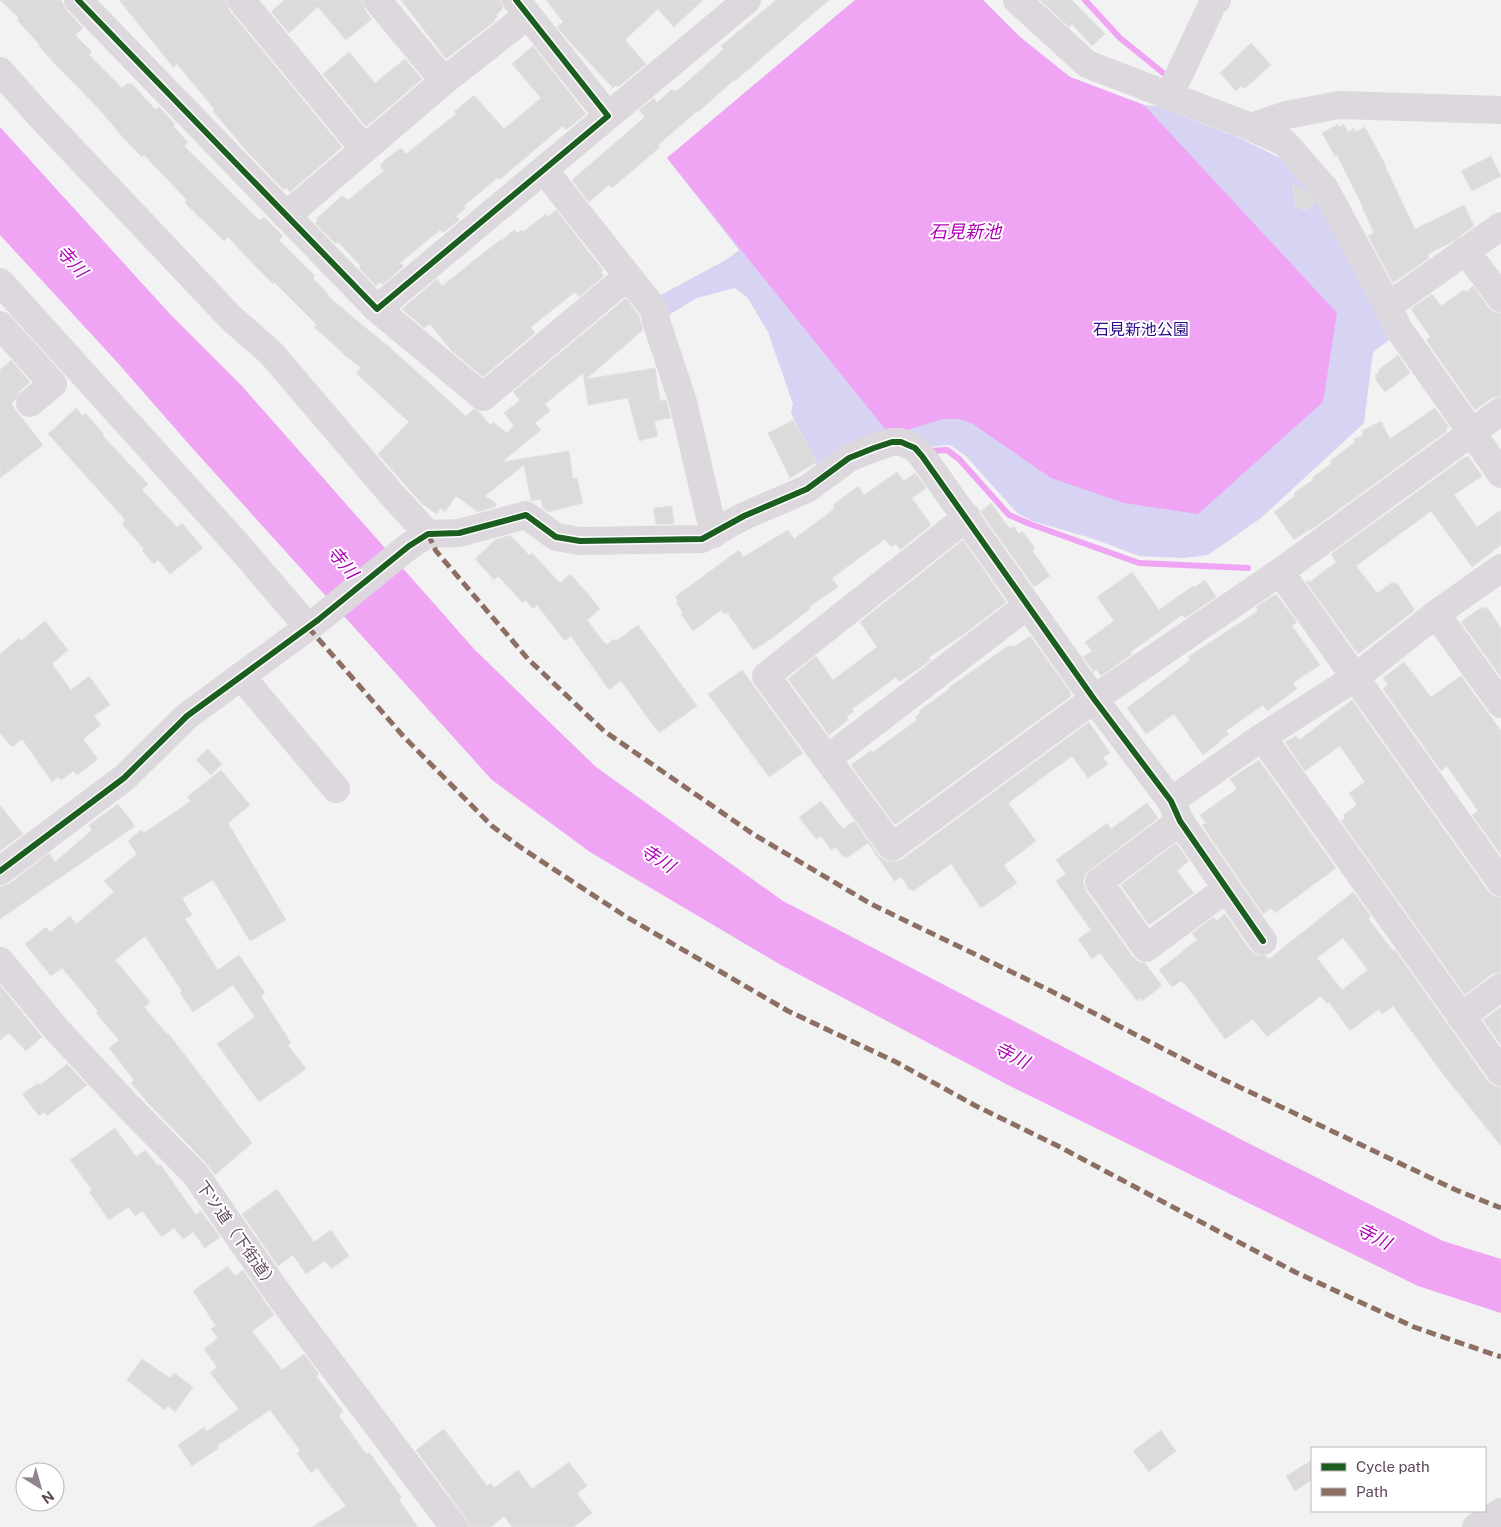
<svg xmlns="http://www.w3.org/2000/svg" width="1501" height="1527" viewBox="0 0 1501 1527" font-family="'Public Sans','Noto Sans JP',sans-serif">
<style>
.green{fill:#d7d3f3}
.water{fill:#f0a4f4}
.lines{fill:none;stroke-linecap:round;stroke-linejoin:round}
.stream{stroke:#f0a4f4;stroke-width:6}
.building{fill:#dddadc;stroke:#e4e3e3;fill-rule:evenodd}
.minor{stroke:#ddd8dd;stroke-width:28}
.quiet{stroke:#8d6e63;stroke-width:5;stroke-dasharray:10 5;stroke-linecap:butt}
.cycleway-casing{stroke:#fff;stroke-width:9}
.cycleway{stroke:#1b5e20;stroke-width:6}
.labels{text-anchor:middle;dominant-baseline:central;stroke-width:4;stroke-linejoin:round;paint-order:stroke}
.park-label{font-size:16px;fill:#2b0d8a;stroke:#fff}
.street-label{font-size:16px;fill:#60465a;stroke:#fff}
.water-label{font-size:18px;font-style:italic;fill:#ae00b8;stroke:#fff}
</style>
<rect width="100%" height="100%" fill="#f1f2f1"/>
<!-- green -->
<path class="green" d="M855 0H983L1020 37 1070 77 1144 105 1157 106 1242 139 1280 158 1318 196 1392 338 1373 352 1364 423 1261 518 1208 555 1184 558 1139 556 1094 539 1032 521 1017 513 966 456 950 445 922 447 817 467 791 413 793 404 768 332 747 297 735 288 697 298 662 319 657 297 726 260 739 250 667 158Z"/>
<!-- water -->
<path class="water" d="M855 0H983L1020 37 1070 77 1144 105 1337 313 1323 402 1198 514 1124 503 1051 478 973 424 960 419H943L890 435 667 158Z
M0 127 169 313 241 385 475 650 596 767 783 901 1244 1141 1443 1241 1501 1259V1313L1418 1286 1010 1086 781 965 590 852 492 780 194 450 117 362 0 235Z"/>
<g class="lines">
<!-- stream -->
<path class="stream" d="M1085 0 1120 38 1167 76 1169 73
M928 451 947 450 959 459 1009 515 1030 524 1139 563 1248 568"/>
</g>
<!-- building -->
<path class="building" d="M0 0H61L67 11 83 28 75 35 92 52 89 55 122 88 128 83 130 85 131 83 156 110 159 107 175 124 173 126 188 142 184 146 258 219 260 220 264 217 283 236 279 240 315 276 313 278 329 295 328 296 361 324 387 345 466 416 474 409 479 412 490 425 493 422 507 433 514 426 504 413 520 400 513 392 626 298 639 316 643 330 586 379 655 368 660 401 666 400 671 418 654 421 658 436 639 441 628 398 588 405 583 373 545 404 550 411 535 423 541 430 502 462 569 451 573 479 577 478 583 503 549 512 543 508 541 499 531 501 524 465 485 496 497 504 495 507 478 512 456 496 445 512 440 508 437 514 422 504 378 454 409 422 356 373 361 368 342 353V352L314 327 317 325 274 282 273 284 258 269 228 237 224 241 185 203 187 200 144 155 142 157 125 140 101 111 55 64 39 46 40 45 17 20 19 18Z
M119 0H226L229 10 342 147 290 192 287 188 284 190 249 154 213 111 215 110 202 94 177 64 173 67Z
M284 0H362L365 10 372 19 346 40 318 7 289 33 271 12Z
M401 0H501L503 8 496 15 498 16 494 20 495 21 446 59Z
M546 0H703L674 27 658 9 625 40 646 64 618 87 616 85 613 88 568 40 557 27 563 22Z
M776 0H829L735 81 734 80 698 112 697 111 658 145 660 147 612 188 609 185 589 202 572 180 645 117 639 110 654 98 657 103 672 89 673 91 675 90 677 91 716 56 723 49 721 46Z
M1040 0H1072L1105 34 1092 46 1072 24 1069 27Z
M1251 43 1271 65 1244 89 1241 86 1236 91 1220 73Z
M533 46 586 114 566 130 563 126 499 180 497 178 464 206 466 208 456 216 459 220 443 233 440 230 400 263 404 266 382 285 380 282 376 286 359 268 361 266 338 242 336 244 315 223 318 220 316 219 342 196 348 200 384 171 380 166 386 159 401 148 406 154 456 114 454 112 474 95 504 129 541 98 512 64Z
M349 52 375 83 405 59 422 79 366 127 323 74Z
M1338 124 1340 127 1344 124 1348 132 1354 128 1356 132 1365 127 1386 166H1385L1415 229 1464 205 1474 226 1450 243 1428 254 1429 258 1393 283 1368 236 1374 233 1362 207H1363L1337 155 1335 156 1322 133Z
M1491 156 1501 176 1472 191 1461 171Z
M1293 184 1307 192 1313 199V205L1305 210 1296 206Z
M556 210 603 270 601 272 604 276 579 297 575 292 531 327 535 333 483 377 452 351 430 324 424 328 402 309 437 279 442 286 500 240 501 241 514 230 517 233 521 230 523 232 546 214 548 217Z
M1473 286 1489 308 1494 312 1501 313V396L1492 398 1475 410 1426 340 1430 337 1411 309 1432 294 1441 306 1464 290 1466 292Z
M1398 355 1410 373 1385 392 1375 379 1377 378 1375 375 1379 372 1378 370Z
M11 360 30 382 20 391 15 400 11 404 43 445 0 478V370Z
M76 408 83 416 85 413 104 434 102 435 148 484 142 490 177 527 182 523 203 548 170 574 158 560 154 564 142 551 144 549 122 524 125 521 122 516 48 434Z
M1435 408 1449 427 1446 429 1447 431 1311 530 1310 529 1294 540 1274 512 1295 496 1294 493 1313 480V477L1332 463 1330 461 1355 442 1354 439 1363 435 1362 431 1381 421 1390 439Z
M793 420 817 462 790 478 768 433Z
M1468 456 1482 476 1454 495 1477 527 1501 510V545L1472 567 1431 511 1356 566 1377 593 1393 582 1394 584 1396 582 1415 610 1358 654 1306 582 1309 580 1310 582 1336 562 1331 554 1465 457 1466 458Z
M897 472 904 481 915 473 926 488 912 498 931 525 900 550 896 544 891 547 885 539 832 578 838 587 809 607 810 609 771 639 753 650 727 612 724 614 721 610 693 631 681 614 683 613 676 602 678 601 675 597 739 550 743 557 788 530 794 539 834 509 833 505 858 486 864 495Z
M991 503 1010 529 1014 526 1019 534 1022 531 1035 548 1032 550 1050 576 1034 587 982 514 981 511Z
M672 506 674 524H656L653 508Z
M510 535 529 555 532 553 560 583 570 574 589 595 600 609 587 620 606 645 614 639 616 641 638 625 697 706 659 733 621 681 609 690 571 636 565 641 537 605 533 609 525 600 523 603 498 576 494 580 475 559 495 540Z
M963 540 1006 602 963 635 929 657 931 660 899 682 896 677 852 709 854 712 847 716 848 720 829 735 788 679 816 656 833 680 877 647 860 622Z
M1132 572 1159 610 1193 586 1195 587 1205 580 1216 597 1185 618 1182 615 1131 652 1132 654 1101 676 1096 669 1094 672 1083 657 1092 651 1085 642 1114 621 1097 597Z
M1276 594 1297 622 1292 626 1320 665 1293 683 1297 689 1267 711 1263 705 1226 731 1229 734 1219 741 1220 742 1203 755 1174 714 1146 734 1127 708 1190 660 1188 657 1258 611 1256 607Z
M1482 607 1483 609 1487 607 1501 628V677L1461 622Z
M45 621 68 650 52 664 71 690 89 676 110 705 94 716 101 725 83 739 98 759 77 775 73 771 61 780 58 777 52 782 22 739 12 747 0 733V654L19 638 21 641Z
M1030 636 1069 690 1071 696 895 825 851 765 871 750 873 752 917 720 915 717 920 713 919 711 949 689 948 688 1008 646H1015Z
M1404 662 1431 697 1461 676 1501 731V855L1472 815 1478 811 1447 766 1441 771 1383 689 1388 685 1383 678Z
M742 670 803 753 769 777 708 694Z
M1352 700 1488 891 1494 896 1501 897V972L1492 974 1465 995 1341 821 1345 818 1343 815 1357 805 1349 793 1365 782 1340 746 1305 771 1285 742 1296 736 1299 740Z
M1089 722 1110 753 1103 757 1108 764 1088 778 1072 756 1008 803 1036 841 1004 865 1017 883 981 908 951 864 913 891 912 889 910 890 901 877 894 881 868 843 847 858 846 856 844 858 836 847 831 850 821 836 816 839 799 817 821 801 843 829 854 821 880 857 886 861 894 862 901 860Z
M208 749 222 764 211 775 196 760Z
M1259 760 1336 868 1275 913 1271 908 1263 914 1202 825 1206 823 1200 815 1237 789 1230 779Z
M221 770 250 805 228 823 286 920 250 941 213 880 182 898 192 915 185 919 218 970 239 955 265 993 261 996 291 1043 288 1045 306 1069 259 1102 217 1044 255 1017 233 985 193 1012 180 993 182 991 145 936 115 960 150 1002 144 1007 167 1034 168 1033 252 1143 215 1175 206 1163 149 1104 131 1083 134 1080 109 1048 119 1040 96 1013 98 1011 62 968 51 976 25 944 46 927 50 932 70 916 76 924 114 892 104 881 137 854 128 841 141 830 144 833 191 801 187 797Z
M1147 803 1158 818 1090 870 1085 875 1083 883 1086 891 1133 957 1139 962 1145 963 1162 986 1142 1001 1140 998 1137 1001 1100 953 1092 959 1078 939 1091 930 1056 881 1066 874 1056 860 1107 823 1111 829Z
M118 804 135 826 0 919V886L9 884 49 853 55 862 92 830 89 825Z
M0 805 23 834 0 851Z
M1176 843 1189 861 1177 871 1194 893 1149 925 1121 885Z
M1353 892 1371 916 1368 918 1393 951 1395 950 1488 1081 1494 1086 1501 1087V1146L1443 1074 1393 1006 1382 1014 1379 1009 1350 1031 1329 1002 1327 1004 1321 996 1267 1037 1253 1019 1225 1039 1185 984H1184L1181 981 1172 987 1159 970 1197 940 1192 933 1214 917 1216 921 1225 914 1250 950 1257 955 1266 956 1269 959ZM1343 938 1368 970 1342 990 1317 958Z
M0 985 42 1037 26 1051 9 1033 0 1040Z
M1501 1007V1045L1483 1020Z
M67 1064 87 1085 47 1116 44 1112 39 1116 22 1094 38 1083 40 1085Z
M115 1128 136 1157 145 1150 158 1166 160 1164 196 1215 201 1211 220 1237 205 1248 193 1232 183 1239 174 1228 162 1237 142 1211 135 1216 129 1207 109 1220 89 1192 92 1190 70 1160Z
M277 1189 314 1242 331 1230 349 1256 331 1269 325 1261 306 1274 293 1255 278 1266 242 1214Z
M228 1266 235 1276 243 1270 274 1315 252 1331 282 1370 304 1354 319 1374 316 1376 343 1411 339 1416 366 1454 369 1452 402 1498 399 1500 418 1527H312L346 1506 317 1468 311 1473 297 1453 300 1450 270 1410 217 1446 219 1448 192 1466 178 1445 204 1427 207 1431 239 1409 210 1373 217 1367 204 1349 218 1338 211 1329 216 1326 193 1291Z
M142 1359 170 1378 174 1373 193 1387 175 1412 168 1406 165 1410 127 1380Z
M444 1429 487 1486 491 1483 494 1488 518 1470 532 1489 569 1462 587 1486 577 1493 592 1513 574 1527H512L504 1516 491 1527H469L466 1518 416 1450Z
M1161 1430 1176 1451 1149 1472 1133 1451Z
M1312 1460V1480L1295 1491 1286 1476Z"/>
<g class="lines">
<!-- minor -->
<path class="minor" d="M78 0 377 309 608 116 516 0
M241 0 364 149
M377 0 444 81
M1017 0 1087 64 1251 127 1284 142 1325 189 1388 306 1398 328 1501 474
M0 71 41 117 232 319 271 353 393 496 428 534
M1169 96 1213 3 1217 0
M608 116 747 0
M1251 127 1286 115 1339 105 1501 110
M544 170 654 309 656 321 683 402 714 534
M286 216 444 81 528 15
M1465 250 1501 298
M0 282 236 543 308 627
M1388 306 1501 226
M377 309 483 397 628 276
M0 325 53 384 30 403
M967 517 766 676 892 847 1094 699 1280 572 1501 411
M1280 572 1501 882
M1436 614 1501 704
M241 676 336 789
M1262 737 1501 1072
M827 759 1028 605
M1171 801 1262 737 1356 677 1436 614 1501 568
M1180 821 1099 882 1146 948 1226 889
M0 871 124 778 187 716 318 620 409 546 428 534 459 533 526 515 556 537 580 541 702 539 744 516 807 489 849 458 874 448 892 442H901L915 448 922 456 1094 699 1171 801 1180 821 1263 941
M0 961 58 1031 125 1103 195 1174 282 1299 454 1527
M1461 1017 1501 987
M1476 1527 1501 1512"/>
<!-- quiet -->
<path class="quiet" d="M428 534 436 551 528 659 604 731 753 834 871 904 1051 991 1212 1074 1456 1190 1501 1208
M308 627 404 737 492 826 523 849 625 916 788 1011 896 1062 976 1106 1058 1146 1295 1272 1414 1327 1501 1357"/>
<!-- cycleway casing -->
<g class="cycleway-casing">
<path id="cycleway" d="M78 0 377 309 608 116 516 0
M0 871 124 778 187 716 318 620 409 546 428 534 459 533 526 515 556 537 580 541 702 539 744 516 807 489 849 458 874 448 892 442H901L915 448 922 456 1094 699 1171 801 1180 821 1263 941"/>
</g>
<!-- cycleway -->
<use href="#cycleway" class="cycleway"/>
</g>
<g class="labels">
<!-- park labels -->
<g class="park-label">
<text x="1141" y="329">石見新池公園</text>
</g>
<!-- street labels -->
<g class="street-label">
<text transform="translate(237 1235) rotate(55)">下ツ道（下街道）</text>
</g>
<!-- water labels -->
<g class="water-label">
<text x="965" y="231">石見新池</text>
<text transform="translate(72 261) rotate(48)">寺川</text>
<text transform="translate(343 562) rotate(50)">寺川</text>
<text transform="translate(658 858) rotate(33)">寺川</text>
<text transform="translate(1012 1055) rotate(27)">寺川</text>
<text transform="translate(1374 1236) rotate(27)">寺川</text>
</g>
</g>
<!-- legend -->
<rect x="1311" y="1447" width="175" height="65" fill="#ffffff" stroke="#bfb5bd"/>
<rect x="1321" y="1463" width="25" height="8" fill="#1b5e20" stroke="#bfb5bd"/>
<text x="1356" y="1472" font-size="15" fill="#60465a">Cycle path</text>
<rect x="1321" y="1488" width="25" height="8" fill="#8d6e63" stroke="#bfb5bd"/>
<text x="1356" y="1497" font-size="15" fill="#60465a">Path</text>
<!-- north arrow -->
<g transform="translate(40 1487) rotate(143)"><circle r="24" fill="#ffffff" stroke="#bfb5bd"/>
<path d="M0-4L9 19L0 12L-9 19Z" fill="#93828f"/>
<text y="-8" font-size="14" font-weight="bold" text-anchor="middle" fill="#60465a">N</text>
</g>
</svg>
